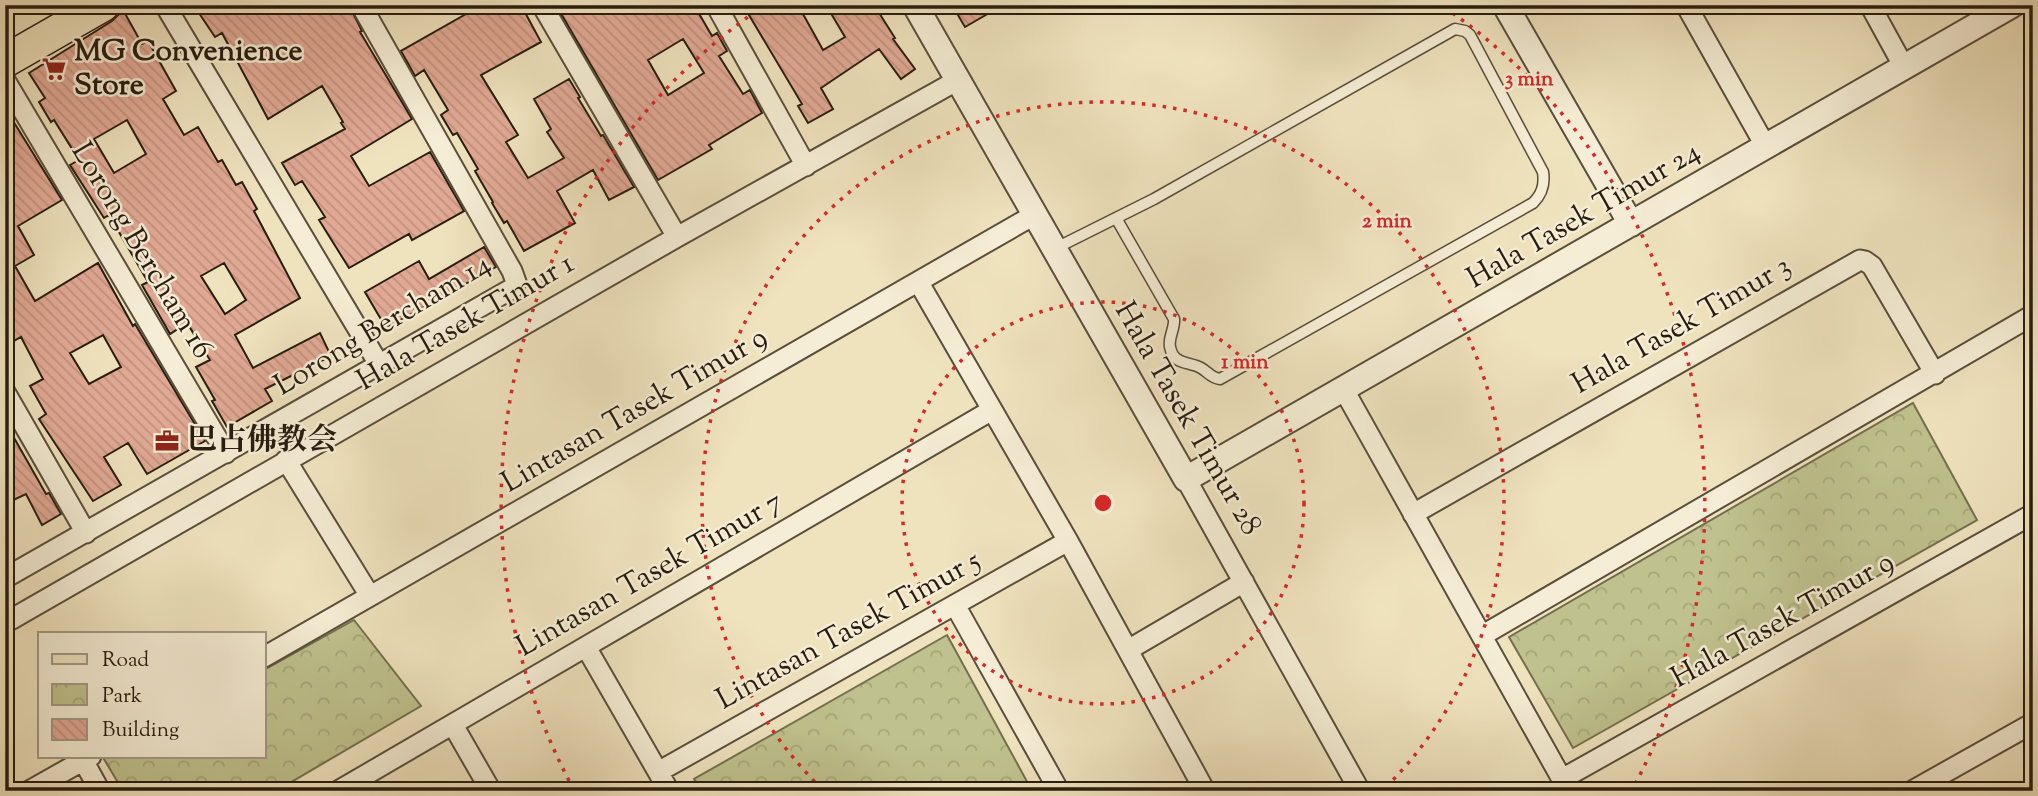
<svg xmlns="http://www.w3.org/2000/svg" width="2038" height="796" viewBox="0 0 2038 796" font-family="'Sorts Mill Goudy','Noto Serif SC',serif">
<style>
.park{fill:url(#park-crowns);stroke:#736f4e;stroke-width:2}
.building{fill:url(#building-back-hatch);stroke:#271c0f;stroke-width:2;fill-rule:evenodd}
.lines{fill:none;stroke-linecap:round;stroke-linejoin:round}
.service-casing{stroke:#594e3b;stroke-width:13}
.minor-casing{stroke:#594e3b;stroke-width:23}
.tertiary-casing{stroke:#594e3b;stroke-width:28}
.primary-casing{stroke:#271c0f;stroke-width:35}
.service{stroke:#f5edd5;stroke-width:10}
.minor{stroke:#f5edd5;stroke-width:19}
.tertiary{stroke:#f5edd5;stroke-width:24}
.primary{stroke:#efe3be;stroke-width:32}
.ring{fill:none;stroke:#d62828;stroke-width:3.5;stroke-dasharray:3.5 7}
.labels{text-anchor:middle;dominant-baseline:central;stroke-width:5;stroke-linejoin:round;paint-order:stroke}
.poi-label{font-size:30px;font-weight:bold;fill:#271c0f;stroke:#f5edd5;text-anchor:start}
.street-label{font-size:30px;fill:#271c0f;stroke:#f5edd5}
.centre{fill:#d62828;stroke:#f5edd5;stroke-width:3.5}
.ring-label{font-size:21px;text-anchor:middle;font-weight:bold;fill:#d62828;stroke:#f5edd5;stroke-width:5;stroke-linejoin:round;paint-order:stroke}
</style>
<defs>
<pattern id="park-crowns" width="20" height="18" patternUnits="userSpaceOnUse" patternTransform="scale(1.75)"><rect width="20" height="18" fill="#bfc28e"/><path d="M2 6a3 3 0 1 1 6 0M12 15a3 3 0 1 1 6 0" fill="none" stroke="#a4a679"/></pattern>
<pattern id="building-back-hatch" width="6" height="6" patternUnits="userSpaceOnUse" patternTransform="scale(1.75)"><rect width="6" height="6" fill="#e1a994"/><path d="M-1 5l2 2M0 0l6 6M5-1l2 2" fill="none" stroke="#c1917e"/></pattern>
</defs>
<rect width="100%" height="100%" fill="#efe3be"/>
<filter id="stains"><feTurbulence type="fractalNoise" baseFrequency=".00286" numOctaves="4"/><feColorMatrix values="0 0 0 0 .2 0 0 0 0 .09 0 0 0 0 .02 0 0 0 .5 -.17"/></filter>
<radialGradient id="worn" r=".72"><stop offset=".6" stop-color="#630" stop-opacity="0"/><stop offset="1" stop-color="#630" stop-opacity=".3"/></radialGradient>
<!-- park -->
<path class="park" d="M1913 403 1977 520 1573 748 1509 637Z
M354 620 421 706 276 791H123L104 759 109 756H264V670Z
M947 635 1030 787 1023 791H700L694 779Z"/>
<!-- building -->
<path class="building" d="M212 5H349L362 31 360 32 412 119 351 156 369 186 430 152 464 211 412 240 409 234 349 268 319 220 325 217 302 181 295 185 282 163 345 129 341 123 343 122 322 86 268 119 222 33 215 37 199 13Z
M482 5H521L541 42 481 75 518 135 506 142 528 178 564 158 547 132 551 129 534 99 569 79 580 97 578 98 601 136 603 135 634 187 609 200 593 170 557 191 575 223 524 251 507 221 504 223 492 203 493 202 475 171 478 169 457 133 453 135 441 115 448 110 424 70 415 76 401 51Z
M556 5H694L712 36 717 33 727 51 719 56 743 94 750 90 762 113 709 145 712 149 658 180ZM683 39 704 73 668 95 648 60Z
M743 5H798L823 50 845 37 826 5H874L895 38 893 39 915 69 901 79 879 49 821 88 833 109 808 123 798 106 802 104Z
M952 5H1003L965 27Z
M123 10 142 44 148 41 176 91 163 99 184 135 198 127 218 162 222 160 236 185 242 182 257 209 254 211 300 298 235 335 253 368 320 333 331 356 265 389 272 401 227 427 212 401 215 400 196 367 210 360 187 323 170 334 142 285 148 282 130 251 109 215 104 218 70 165 79 160 54 120 51 122 39 102 45 98 29 73 112 21ZM127 120 146 154 114 173 94 139ZM224 263 246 300 225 314 201 276Z
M5 108 62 200 18 226 34 255 15 266 35 301 98 263 133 326 135 324 205 441 147 474 128 443 104 457 121 485 93 501 39 419 46 414 30 386 43 379 21 337 5 346ZM103 335 121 367 89 384 70 353Z
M484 247 496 267 386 328 365 292 419 261 429 279Z
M5 422 46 494 49 493 61 514 42 525 26 494 5 504Z"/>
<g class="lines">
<!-- service casing -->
<g class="service-casing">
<path id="service" d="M1054 249 1154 199 1455 29 1465 31 1470 35 1543 172C1545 185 1542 194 1533 203L1220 379C1211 378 1208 372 1201 368 1189 361 1174 366 1170 347 1168 337 1175 329 1174 319L1116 218"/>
</g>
<!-- minor casing -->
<g class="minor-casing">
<path id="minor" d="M165 5 380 366
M542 5 677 237
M716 5 806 166
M1686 5 1766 147
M1870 5 1904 67
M5 80 226 453
M919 283 1068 541 1205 791
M1344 390 1568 790
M5 392 86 533
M286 460 370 596
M1186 479 1360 791
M1413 514 1860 260 1865 261 1872 266 1935 374
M5 578 513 288 516 282 512 271 361 5
M955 605 1059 791
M5 623 677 237 958 80
M1483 635 2033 315
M586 647 669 791
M1128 650 1244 582
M264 657 1034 215
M453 725 491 791
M83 760 100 791
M658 772 1068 541
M1562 779 2033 514
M29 791 91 756
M338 791 992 410
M1912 791 2033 723"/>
</g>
<!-- tertiary casing -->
<g class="tertiary-casing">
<path id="tertiary" d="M915 5 1186 479 2012 5
M1505 5 1631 224"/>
</g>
<!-- primary casing -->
<g class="primary-casing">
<path id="primary" d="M5 61 103 5"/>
</g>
<!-- service -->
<use href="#service" class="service"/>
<!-- minor -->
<use href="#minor" class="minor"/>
<!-- tertiary -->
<use href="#tertiary" class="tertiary"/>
<!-- primary -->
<use href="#primary" class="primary"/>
</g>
<!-- distance rings -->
<g class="ring">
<circle cx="1103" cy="503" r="201"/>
<path d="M822 789A401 401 0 1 1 1384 789"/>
<path d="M574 790A602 602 0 0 1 762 7M1444 7A602 602 0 0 1 1632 790"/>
</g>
<!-- icons -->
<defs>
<g id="supermarket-bare" transform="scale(1.89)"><path d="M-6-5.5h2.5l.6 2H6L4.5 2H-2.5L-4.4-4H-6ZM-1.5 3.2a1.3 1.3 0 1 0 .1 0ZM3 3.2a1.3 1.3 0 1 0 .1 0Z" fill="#8f2418" stroke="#f5edd5" stroke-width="2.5" paint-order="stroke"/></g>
<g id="office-bare" transform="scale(1.89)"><path d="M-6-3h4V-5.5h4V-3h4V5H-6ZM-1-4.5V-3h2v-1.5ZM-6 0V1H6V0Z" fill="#8f2418" stroke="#f5edd5" stroke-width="2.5" paint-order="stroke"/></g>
</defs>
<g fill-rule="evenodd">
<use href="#supermarket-bare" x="54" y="69"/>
<use href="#office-bare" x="167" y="441"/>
</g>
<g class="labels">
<!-- poi labels -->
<g class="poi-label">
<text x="74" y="52">MG Convenience<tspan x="74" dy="34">Store</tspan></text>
<text x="187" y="441">巴占佛教会</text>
</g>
<!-- street labels -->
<g class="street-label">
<text transform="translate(1584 216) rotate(-30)">Hala Tasek Timur 24</text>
<text transform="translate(141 251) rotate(59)">Lorong Bercham 16</text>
<text transform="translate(466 323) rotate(-30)">Hala Tasek Timur 1</text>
<text transform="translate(383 326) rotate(-31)">Lorong Bercham 14</text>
<text transform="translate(1682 326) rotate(-30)">Hala Tasek Timur 3</text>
<text transform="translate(635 411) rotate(-30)">Lintasan Tasek Timur 9</text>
<text transform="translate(1187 419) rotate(60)">Hala Tasek Timur 28</text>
<text transform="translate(650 575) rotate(-30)">Lintasan Tasek Timur 7</text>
<text transform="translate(1783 621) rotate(-29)">Hala Tasek Timur 9</text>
<text transform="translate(849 631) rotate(-29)">Lintasan Tasek Timur 5</text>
</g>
</g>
<circle cx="1103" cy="503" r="10" class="centre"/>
<g class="ring-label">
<text x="1529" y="85">3 min</text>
<text x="1387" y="227">2 min</text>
<text x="1245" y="368">1 min</text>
</g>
<!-- margin -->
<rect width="2038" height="796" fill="none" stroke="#efe3be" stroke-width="28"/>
<rect x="7" y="7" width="2024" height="782" fill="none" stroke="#271c0f" stroke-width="3.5"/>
<rect x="14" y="14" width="2010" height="768" fill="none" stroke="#271c0f" stroke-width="2"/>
<!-- legend -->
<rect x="38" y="632" width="228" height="126" fill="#f5edd5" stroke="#a39986" stroke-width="2"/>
<rect x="52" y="654" width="35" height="10" fill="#efe3be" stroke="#a39986" stroke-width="2"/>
<text x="102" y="666" font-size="21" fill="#271c0f">Road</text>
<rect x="52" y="684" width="35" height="21" fill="url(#park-crowns)" stroke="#a39986" stroke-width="2"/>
<text x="102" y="702" font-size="21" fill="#271c0f">Park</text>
<rect x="52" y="719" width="35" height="21" fill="url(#building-back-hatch)" stroke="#a39986" stroke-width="2"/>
<text x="102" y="736" font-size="21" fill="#271c0f">Building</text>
<rect width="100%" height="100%" filter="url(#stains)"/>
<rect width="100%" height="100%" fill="url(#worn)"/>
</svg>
